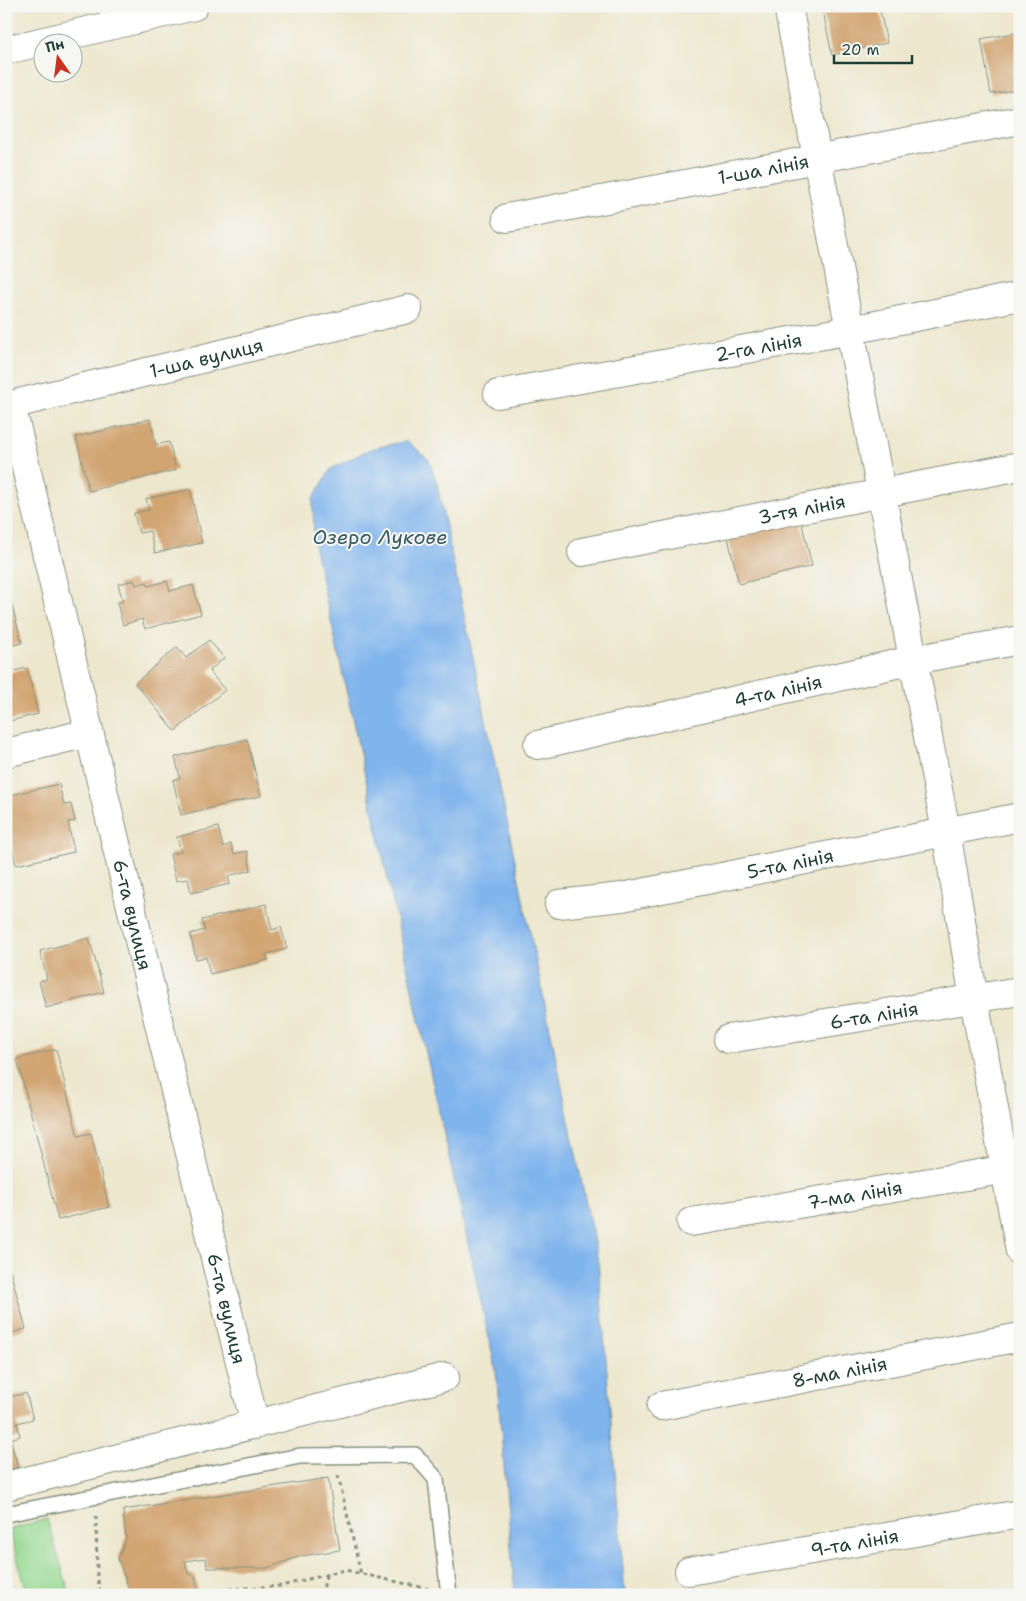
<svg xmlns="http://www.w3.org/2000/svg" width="1026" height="1601" viewBox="0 0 1026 1601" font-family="'Shantell Sans',sans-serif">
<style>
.green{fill:#94d891;stroke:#5a8a62}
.water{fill:#7fb4ed;stroke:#4f7890}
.building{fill:#d1a472}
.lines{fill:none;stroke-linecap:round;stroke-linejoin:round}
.service-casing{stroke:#869280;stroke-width:18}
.minor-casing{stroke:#869280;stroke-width:30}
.path{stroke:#869280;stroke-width:3;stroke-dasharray:4 4;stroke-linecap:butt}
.service{stroke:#fff;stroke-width:15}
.minor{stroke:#fff;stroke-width:28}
.labels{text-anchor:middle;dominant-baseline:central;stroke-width:4;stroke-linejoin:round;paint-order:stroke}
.street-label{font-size:19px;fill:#1f3d34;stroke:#f6f6f2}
.water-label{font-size:20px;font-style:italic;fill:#375b62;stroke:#f6f6f2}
</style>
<rect width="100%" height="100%" fill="#f6f6f2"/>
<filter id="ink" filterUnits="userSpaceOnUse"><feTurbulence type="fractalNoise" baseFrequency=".02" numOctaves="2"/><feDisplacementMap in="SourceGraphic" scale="10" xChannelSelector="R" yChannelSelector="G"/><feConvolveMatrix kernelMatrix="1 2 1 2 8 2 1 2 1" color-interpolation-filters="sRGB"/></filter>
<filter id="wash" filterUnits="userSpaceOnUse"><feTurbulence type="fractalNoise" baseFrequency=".0096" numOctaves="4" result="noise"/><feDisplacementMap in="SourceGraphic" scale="20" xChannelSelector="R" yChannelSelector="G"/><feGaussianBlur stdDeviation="1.12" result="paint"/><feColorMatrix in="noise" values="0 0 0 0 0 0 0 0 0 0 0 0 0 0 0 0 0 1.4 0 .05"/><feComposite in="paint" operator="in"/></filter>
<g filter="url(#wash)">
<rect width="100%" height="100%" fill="#ede7cd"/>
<!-- green -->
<path class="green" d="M47 1519 70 1595H28L9 1530Z"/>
<!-- water -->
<path class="water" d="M407 441 429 460 437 484 598 1261 625 1595H515L496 1370 314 544 313 499 331 469 370 449Z"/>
<g id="blocks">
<!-- building -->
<path class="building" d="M822 6H879L887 43 832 55Z
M1020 32V89L991 94 981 39Z
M150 419 156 445 169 442 176 470 89 491 76 437Z
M190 489 202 543 155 553 150 531 139 533 134 513 149 510 146 499Z
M801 520 812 566 739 584 728 538Z
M134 580 136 585 147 582 148 586 167 581 170 591 193 585 201 614 145 629 142 619 123 625 117 603 123 601 118 584Z
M10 598 22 643 6 647V599Z
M209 640 224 658 209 671 225 690 175 731 135 683 177 647 186 658Z
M27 668 38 714 6 722V673Z
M247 739 261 796 181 815 173 780 180 778 175 757Z
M59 784 64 805 71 804 75 821 68 822 74 852 16 865 6 821V796Z
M218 827 223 847 231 844 234 854 247 851 251 870 228 876 230 884 191 893 188 879 176 881 170 854 181 852 177 837Z
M266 904 272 930 281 927 287 949 266 954 268 960 210 974 206 957 196 959 190 934 205 930 202 920Z
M89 938 104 992 46 1008 39 981 47 979 40 951Z
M56 1049 78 1136 91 1133 109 1207 58 1220 17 1059Z
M10 1270 26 1329 6 1334V1271Z
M26 1393 33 1419 17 1423 20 1436 10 1439 18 1467 6 1470V1398Z
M328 1478 340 1550 301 1556 267 1568H207L206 1558 185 1561 188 1573 195 1576 199 1595H131L118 1559 126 1539 123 1510Z"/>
</g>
</g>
<g filter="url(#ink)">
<use href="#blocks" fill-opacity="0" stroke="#869280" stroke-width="1"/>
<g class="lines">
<!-- service casing -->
<g class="service-casing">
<path id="service" d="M6 1514 300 1456 415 1455 436 1479 449 1595"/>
</g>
<!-- minor casing -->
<g class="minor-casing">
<g id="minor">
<path d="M788 6 946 831 974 999 1020 1251"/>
<path d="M6 50 194 6"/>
<path id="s1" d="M507 218 1020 120"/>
<path id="s2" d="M498 394 851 330 1020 296"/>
<path id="s3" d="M11 405 255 1425"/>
<path id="s4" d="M6 406 408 309"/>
<path id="s5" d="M582 552 1020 466"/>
<path id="s6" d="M538 745 913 660 1020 640"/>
<path d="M6 753 88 733"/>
<path id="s7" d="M559 904 622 897 1020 817"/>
<path id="s8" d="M728 1039 1020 991"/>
<path id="s9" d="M691 1222 1020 1167"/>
<path id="s10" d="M661 1406 1020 1337"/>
<path d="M6 1486 445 1377"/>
<path id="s11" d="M689 1571 1020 1514"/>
</g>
</g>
<!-- path -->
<path class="path" d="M338 1475 361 1574
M96 1516 97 1576 101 1595
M228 1595 227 1589 281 1586 345 1570 429 1589
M322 1595 326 1575"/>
<!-- service -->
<use href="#service" class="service"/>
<!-- minor -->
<use href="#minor" class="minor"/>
</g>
</g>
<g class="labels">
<!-- street labels -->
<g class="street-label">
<text stroke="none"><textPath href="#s1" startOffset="261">1-ша лінія</textPath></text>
<text stroke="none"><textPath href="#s2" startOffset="265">2-га лінія</textPath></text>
<text stroke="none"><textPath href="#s4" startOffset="206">1-ша вулиця</textPath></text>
<text stroke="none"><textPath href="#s5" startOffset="224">3-тя лінія</textPath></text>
<text stroke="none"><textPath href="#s6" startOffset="246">4-та лінія</textPath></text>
<text stroke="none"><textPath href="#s7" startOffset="235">5-та лінія</textPath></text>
<text stroke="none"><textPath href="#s3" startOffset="524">6-та вулиця</textPath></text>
<text stroke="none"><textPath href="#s8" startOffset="148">6-та лінія</textPath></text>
<text stroke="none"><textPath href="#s9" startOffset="166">7-ма лінія</textPath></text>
<text stroke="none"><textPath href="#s3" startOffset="929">6-та вулиця</textPath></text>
<text stroke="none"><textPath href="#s10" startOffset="182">8-ма лінія</textPath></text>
<text stroke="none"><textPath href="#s11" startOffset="168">9-та лінія</textPath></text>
</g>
<!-- water labels -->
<g class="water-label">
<text x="380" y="537">Озеро Лукове</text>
</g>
</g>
<!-- margin -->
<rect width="1026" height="1601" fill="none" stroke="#f6f6f2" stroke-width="25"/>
<!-- north arrow -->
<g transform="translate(58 58) rotate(346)"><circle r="24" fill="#f6f6f2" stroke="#a0aca6"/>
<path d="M0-4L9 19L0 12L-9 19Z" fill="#c8321e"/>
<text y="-8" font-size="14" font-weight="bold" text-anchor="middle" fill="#1f3d34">Пн</text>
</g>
<!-- scale -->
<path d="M834 55v8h78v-8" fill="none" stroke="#1f3d34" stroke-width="2.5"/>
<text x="841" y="55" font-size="15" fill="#1f3d34" stroke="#f6f6f2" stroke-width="4" paint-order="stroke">20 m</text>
</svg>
